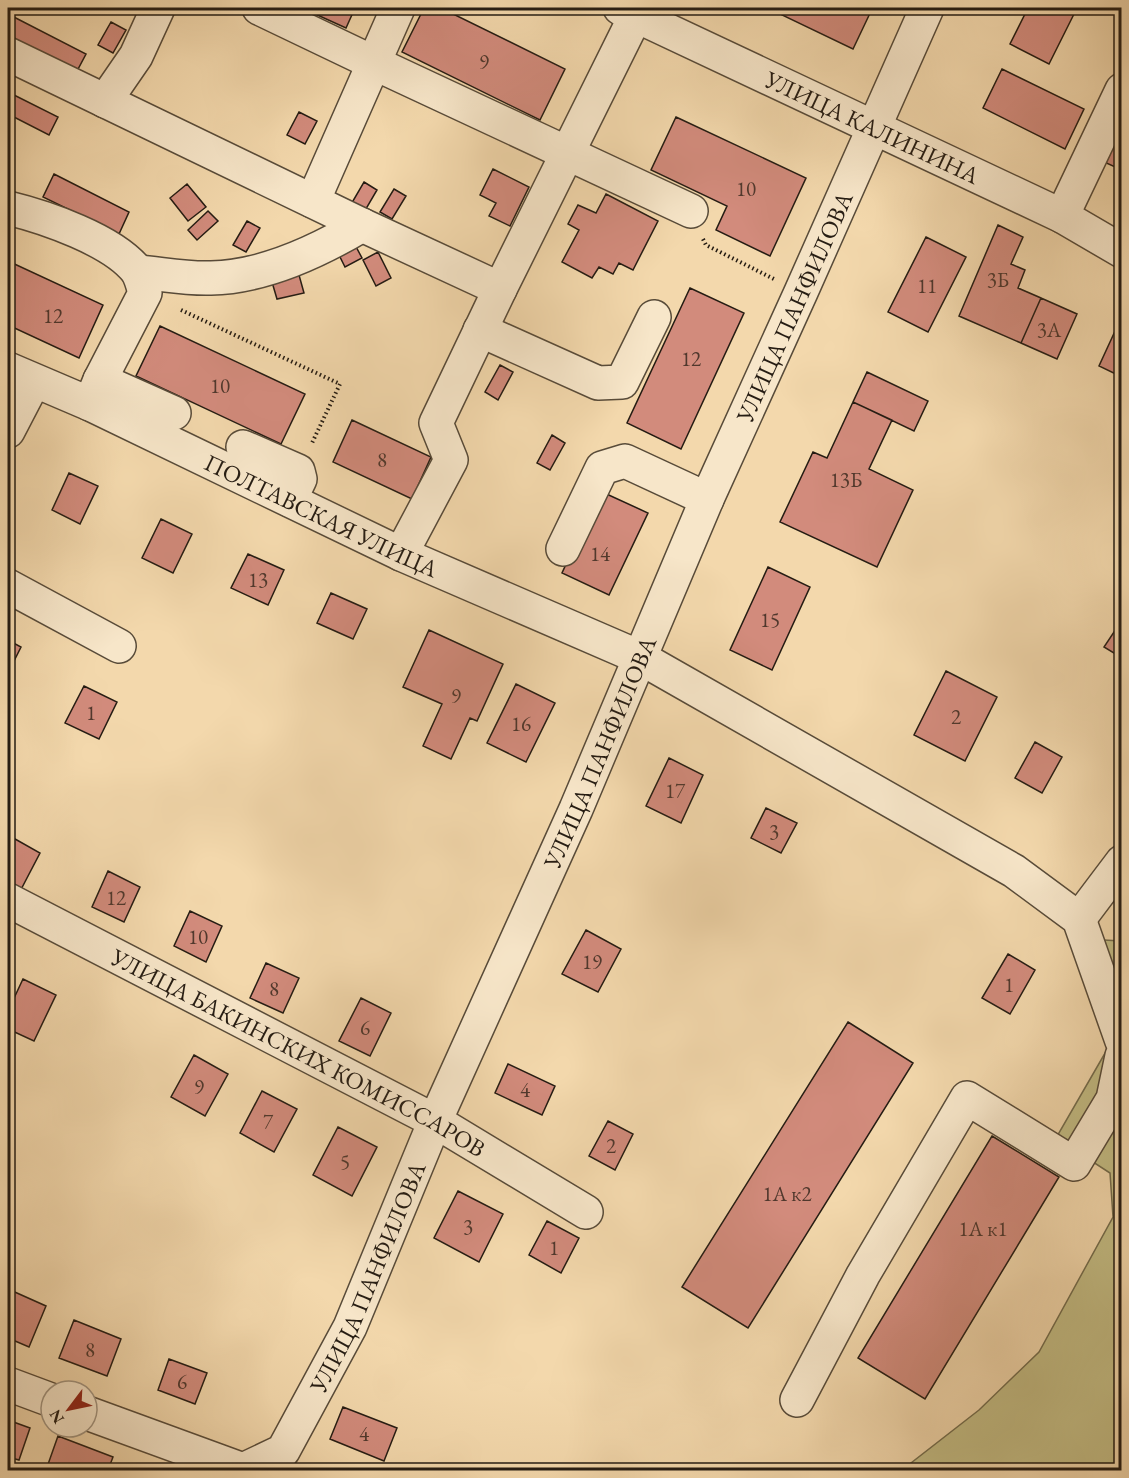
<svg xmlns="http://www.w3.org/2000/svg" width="1129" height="1478" viewBox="0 0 1129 1478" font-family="'EB Garamond',serif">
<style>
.green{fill:#c3bc84;stroke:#746c4c;stroke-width:1.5}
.building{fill:#d28b7c;stroke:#251c13;stroke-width:1.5}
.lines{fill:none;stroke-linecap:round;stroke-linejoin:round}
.minor-casing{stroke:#584b39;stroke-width:36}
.path{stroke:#251c13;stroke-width:4;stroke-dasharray:1.5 3;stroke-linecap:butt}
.minor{stroke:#f7e6c9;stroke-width:33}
.labels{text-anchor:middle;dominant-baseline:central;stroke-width:4.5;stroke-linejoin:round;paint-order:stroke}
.number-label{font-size:21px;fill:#50382d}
.street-label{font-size:24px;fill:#251c13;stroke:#f7e6c9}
</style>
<rect width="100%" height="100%" fill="#f3d8ac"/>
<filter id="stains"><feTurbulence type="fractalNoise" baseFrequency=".00333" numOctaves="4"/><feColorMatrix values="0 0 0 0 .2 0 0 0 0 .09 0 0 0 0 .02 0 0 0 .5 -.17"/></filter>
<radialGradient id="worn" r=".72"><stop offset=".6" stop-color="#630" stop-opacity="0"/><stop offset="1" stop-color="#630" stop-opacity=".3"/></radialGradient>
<!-- green -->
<path class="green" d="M1086 939 1121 941V1470H902L979 1410 1039 1352 1113 1217 1110 1173 1056 1138 1108 1048Z"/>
<!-- building -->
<path class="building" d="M302 8H355L346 28Z
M424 8H441L565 69 540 120 402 52Z
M785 8H869L872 9 853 49 782 15Z
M1028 8H1077L1049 64 1010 44Z
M8 14 86 54 77 71 8 36Z
M111 22 126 30 113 53 98 45Z
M1002 69 1084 109 1065 149 983 108Z
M8 92 58 117 49 135 8 114Z
M299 112 317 121 305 144 287 135Z
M676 117 806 178 770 256 716 230 727 206 651 170Z
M1122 126V170L1104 162Z
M493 169 529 187 510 226 489 216 496 203 480 195Z
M54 174 129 212 119 234 43 197Z
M364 182 377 190 363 214 350 206Z
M187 184 206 207 188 221 170 198Z
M394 189 406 196 392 219 380 212Z
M606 194 658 221 633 270 619 263 613 274 599 267 592 278 562 262 579 230 568 224 578 205 596 213Z
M208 211 218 221 197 240 188 230Z
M247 221 260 228 246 252 233 245Z
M998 225 1023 237 1011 264 1025 270 1018 288 1041 298 1021 343 959 316Z
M926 237 966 257 928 332 888 312Z
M353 241 362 258 345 267 336 249Z
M378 252 391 278 376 286 363 260Z
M8 261 103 305 79 358 8 325Z
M299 275 304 293 277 299 272 282Z
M690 288 744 313 681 449 627 423Z
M1041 298 1077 314 1057 359 1021 343Z
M160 326 305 394 281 444 136 376Z
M1116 329 1122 332V377L1099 366Z
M500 365 513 372 498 400 485 392Z
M867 372 928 401 914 431 853 402Z
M853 402 892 420 869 469 913 490 877 567 780 522 813 452 827 458Z
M352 420 431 457 412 499 333 462Z
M552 435 565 443 550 470 537 463Z
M69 473 98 486 80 524 52 510Z
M600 491 648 513 609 595 562 573Z
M161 519 192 534 173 573 142 558Z
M248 554 284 570 268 605 231 588Z
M768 567 810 587 772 670 730 650Z
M331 593 367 609 353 639 317 623Z
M1122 620V658L1104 647Z
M429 630 503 664 477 721 470 718 451 759 423 746 442 704 403 687Z
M8 640 21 647 8 673Z
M946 671 997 697 965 761 914 735Z
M516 684 555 703 526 762 487 743Z
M84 686 117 702 99 739 65 723Z
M1035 742 1062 757 1042 793 1015 778Z
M669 758 703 775 681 823 646 806Z
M766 808 797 823 781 853 751 838Z
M8 835 40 853 16 899 8 895Z
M108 871 140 887 124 922 92 907Z
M190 911 222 926 206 962 174 946Z
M586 930 621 949 598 992 562 974Z
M1008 954 1035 970 1010 1014 982 998Z
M266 963 299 978 283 1013 250 998Z
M23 979 56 995 34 1041 8 1029V1011Z
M361 998 391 1013 370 1056 339 1041Z
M848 1022 913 1063 748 1328 682 1287Z
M194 1055 228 1074 205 1116 171 1097Z
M508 1064 555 1086 542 1115 495 1093Z
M262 1091 297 1109 274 1152 240 1133Z
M608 1121 633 1134 615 1170 589 1156Z
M338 1127 377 1147 352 1196 313 1175Z
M992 1136 1059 1177 925 1399 858 1358Z
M458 1191 503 1214 479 1262 434 1238Z
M547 1221 579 1238 561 1273 529 1255Z
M8 1289 46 1306 29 1347 8 1338Z
M74 1320 121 1339 107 1376 59 1358Z
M169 1359 207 1373 195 1404 158 1390Z
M343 1407 397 1428 384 1461 330 1439Z
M8 1420 30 1428 19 1460 8 1457Z
M58 1436 113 1457 108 1470H46Z"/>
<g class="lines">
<!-- minor casing -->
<g class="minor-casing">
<g id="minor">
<path d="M259 8 374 63 691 211"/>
<path id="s1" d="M620 8 1062 216 1122 251"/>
<path d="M8 54 362 225 500 289"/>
<path d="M105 101 136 56 158 8"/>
<path d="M313 201 398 8"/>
<path d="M8 208C45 217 113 240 137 271 141 277 143 286 145 293L100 380 90 404"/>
<path d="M1062 216 1122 90"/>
<path d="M138 272C162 274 187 279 211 278 264 277 317 252 362 225"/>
<path d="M480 330 598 383 622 382 654 317"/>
<path id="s2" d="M8 369 90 404 401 554 639 657 1014 871 1079 919 1122 1041"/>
<path d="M100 380 174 413"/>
<path d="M8 431 34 381"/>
<path d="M243 447 298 471 300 479 290 500"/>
<path d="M563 549 602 468 625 461 707 499"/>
<path d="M401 554 451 460 436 423 500 289 636 15"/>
<path d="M8 586 119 646"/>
<path id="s3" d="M8 900 435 1121 586 1212"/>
<path d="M1079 919 1122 862"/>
<path d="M8 1384 51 1400"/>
<path d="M797 1400 863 1275 967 1098 1074 1164 1113 1099 1122 1056"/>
<path id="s4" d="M87 1413 243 1470 283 1451 350 1327 435 1121 576 809 707 499 801 292 927 8"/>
</g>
</g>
<!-- path -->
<path class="path" d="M703 239 706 245 774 279
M181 310 340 384 312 443"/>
<!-- minor -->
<use href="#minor" class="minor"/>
</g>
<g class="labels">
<!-- number labels -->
<g class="number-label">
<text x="484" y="61">9</text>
<text x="746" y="188">10</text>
<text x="998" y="279">3Б</text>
<text x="927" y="285">11</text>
<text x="53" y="315">12</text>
<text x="1049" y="329">3А</text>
<text x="691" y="358">12</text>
<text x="220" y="385">10</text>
<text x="382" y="459">8</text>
<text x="846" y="479">13Б</text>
<text x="600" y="553">14</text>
<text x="258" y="579">13</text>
<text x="770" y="619">15</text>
<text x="456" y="695">9</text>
<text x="91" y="712">1</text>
<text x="956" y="716">2</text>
<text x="521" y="723">16</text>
<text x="675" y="790">17</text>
<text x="774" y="831">3</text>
<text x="116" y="897">12</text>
<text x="198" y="936">10</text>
<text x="592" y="961">19</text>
<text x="1009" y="984">1</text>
<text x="274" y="988">8</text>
<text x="365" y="1027">6</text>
<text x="199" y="1086">9</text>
<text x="525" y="1089">4</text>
<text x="268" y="1121">7</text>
<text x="611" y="1145">2</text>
<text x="345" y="1161">5</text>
<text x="787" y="1193">1А к2</text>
<text x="468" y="1226">3</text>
<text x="983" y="1228">1А к1</text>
<text x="554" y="1247">1</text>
<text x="90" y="1349">8</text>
<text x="182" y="1381">6</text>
<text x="364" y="1433">4</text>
</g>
<!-- street labels -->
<g class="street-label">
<text stroke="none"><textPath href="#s1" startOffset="279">УЛИЦА КАЛИНИНА</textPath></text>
<text stroke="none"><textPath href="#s4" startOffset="1464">УЛИЦА ПАНФИЛОВА</textPath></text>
<text stroke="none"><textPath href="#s2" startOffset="346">ПОЛТАВСКАЯ УЛИЦА</textPath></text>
<text stroke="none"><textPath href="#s4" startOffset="978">УЛИЦА ПАНФИЛОВА</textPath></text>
<text stroke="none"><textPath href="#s3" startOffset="328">УЛИЦА БАКИНСКИХ КОМИССАРОВ</textPath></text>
<text stroke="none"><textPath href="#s4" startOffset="404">УЛИЦА ПАНФИЛОВА</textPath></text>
</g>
</g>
<!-- margin -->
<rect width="1129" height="1478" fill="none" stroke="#f3d8ac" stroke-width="30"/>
<rect x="9" y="9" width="1111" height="1460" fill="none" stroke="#251c13" stroke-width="3"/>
<rect x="15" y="15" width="1099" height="1448" fill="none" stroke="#251c13" stroke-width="1.5"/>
<!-- north arrow -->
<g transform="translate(69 1409) rotate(238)"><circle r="28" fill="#f7e6c9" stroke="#a39580" stroke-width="1.5"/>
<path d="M0-4.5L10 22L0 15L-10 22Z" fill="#8f2418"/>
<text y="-9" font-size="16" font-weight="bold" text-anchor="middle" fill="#251c13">N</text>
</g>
<rect width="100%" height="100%" filter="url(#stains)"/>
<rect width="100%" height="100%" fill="url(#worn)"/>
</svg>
